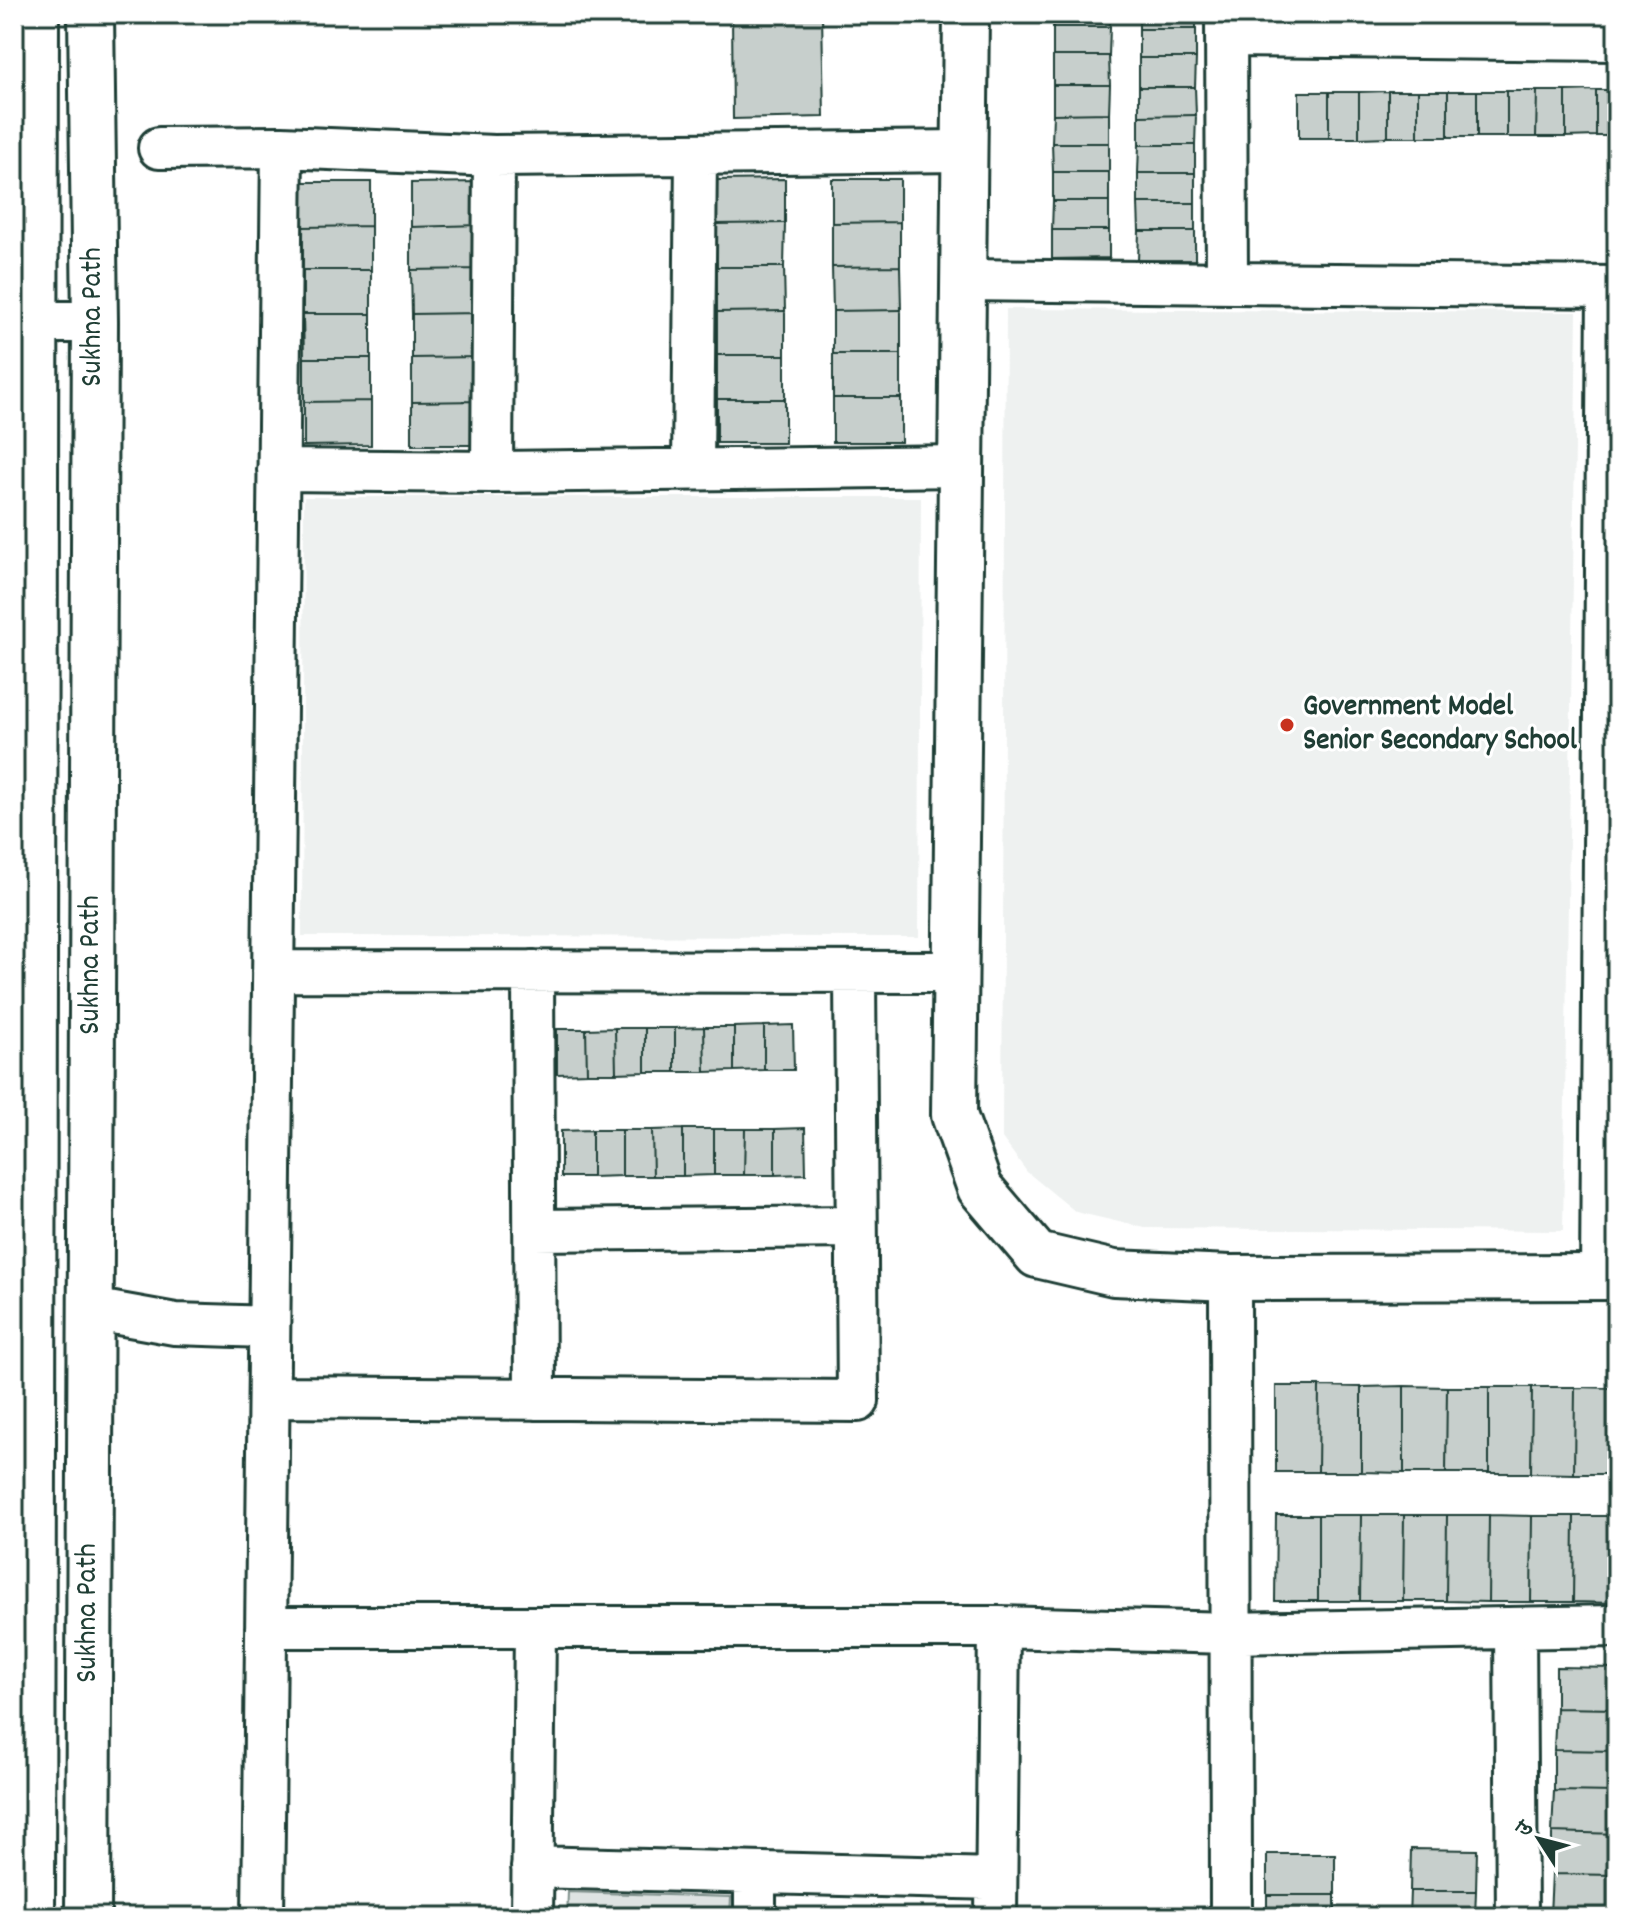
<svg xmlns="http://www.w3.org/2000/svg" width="1631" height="1931" viewBox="0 0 1631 1931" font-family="Dekko,'Playpen Sans Deva',sans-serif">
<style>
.built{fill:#eef1f0}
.green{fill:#dee3e2;stroke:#7e908b;stroke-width:2}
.building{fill:#c7cfcc;stroke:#1f3d34;stroke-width:2}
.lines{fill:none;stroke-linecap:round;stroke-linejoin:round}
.minor-casing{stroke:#1f3d34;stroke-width:46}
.tertiary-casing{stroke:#1f3d34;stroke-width:50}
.secondary-casing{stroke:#1f3d34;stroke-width:50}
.minor{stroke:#fff;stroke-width:40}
.tertiary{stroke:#fff;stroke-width:44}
.secondary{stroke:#fff;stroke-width:44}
.poi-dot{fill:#c8321e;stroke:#fff;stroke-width:3}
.labels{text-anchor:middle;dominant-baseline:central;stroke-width:6;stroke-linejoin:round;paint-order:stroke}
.street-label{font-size:30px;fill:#1f3d34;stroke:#fff}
.poi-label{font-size:30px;font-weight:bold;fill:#1f3d34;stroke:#fff;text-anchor:start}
</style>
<rect width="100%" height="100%" fill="#fff"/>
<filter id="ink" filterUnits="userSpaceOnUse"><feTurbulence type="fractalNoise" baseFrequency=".0125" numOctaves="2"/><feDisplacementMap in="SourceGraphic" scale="16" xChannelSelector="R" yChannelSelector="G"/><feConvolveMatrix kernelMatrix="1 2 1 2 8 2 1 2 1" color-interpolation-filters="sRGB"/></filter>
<g filter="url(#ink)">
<!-- built -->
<path class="built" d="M1006 309 1577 312 1563 1231 1145 1228 1076 1212 1027 1172 1002 1138Z
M304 497H921L919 937 302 936Z"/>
<!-- green -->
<path class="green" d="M568 1892 731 1897 730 1917H567Z"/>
<!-- building -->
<path class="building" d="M732 14H822L824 117 733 119Z
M1053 14H1110V27H1053Z
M1139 14H1196V29H1139Z
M1053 27H1110L1109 56H1053Z
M1139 29H1196V58H1139Z
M1053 56H1109L1110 85H1053Z
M1139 58H1196L1195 87H1139Z
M1053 85H1110L1109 113 1053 114Z
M1139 87H1195L1196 115 1139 116Z
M1596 90H1617V136H1596Z
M1596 90V136L1566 137V91Z
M1388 91H1418V137H1388Z
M1388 91V137L1359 138V92Z
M1418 91H1448V137H1418Z
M1448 91H1477V137H1448Z
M1477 91H1507V137H1477Z
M1507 91H1537L1536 137H1507Z
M1537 91H1566V137H1536Z
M1299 92H1329V138H1299Z
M1329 92H1359V138H1329Z
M1109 113V143H1052L1053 114Z
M1196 115 1195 145H1139V116Z
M1052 143H1109V172H1053Z
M1139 145H1195V173H1138Z
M1053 172H1109V201H1053Z
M1138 173H1195V203H1138Z
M785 179V223L717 224V180Z
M832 179H900V222L832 223Z
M303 182H371V226L303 227Z
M479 182V225L411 227V183Z
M1053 201H1109V230H1052Z
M1138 203H1195V231H1139Z
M900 222V266L832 267V223Z
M785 223 784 267H717V224Z
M479 225V269L411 270V227Z
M371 226V270H303V227Z
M1052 230H1109V258L1052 259Z
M1139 231H1195V260L1138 261Z
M900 266 901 310 833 311 832 267Z
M717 267H784L785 311 717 312Z
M479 269V313L412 314 411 270Z
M303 270H371V314H303Z
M901 310V354H833V311Z
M785 311V355H717V312Z
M479 313 480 357 412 358V314Z
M303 314H371V358H304Z
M833 354H901V398H833Z
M717 355H785V399H717Z
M480 357V401L412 402V358Z
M304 358H371V401L304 402Z
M833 398H901V442H833Z
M717 399H785V443H717Z
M371 401V445L304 446V402Z
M480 401V445H412V402Z
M793 1025 794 1070H764V1026Z
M764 1026V1070L734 1071V1027Z
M704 1027H734V1071L705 1072Z
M704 1027 705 1072H675V1028Z
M615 1028H645V1072L616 1073Z
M615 1028 616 1073H587L586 1029Z
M645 1028H675V1072H645Z
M557 1029H586L587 1073 557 1074Z
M805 1128 806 1174 775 1175V1129Z
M683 1129V1176H653L652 1130Z
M683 1129H714V1175L683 1176Z
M714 1129H745L744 1175H714Z
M745 1129H775V1175H744Z
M592 1130V1177H561V1131Z
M592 1130H622V1176L592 1177Z
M622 1130H652L653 1176H622Z
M1276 1386H1319L1318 1472H1276Z
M1319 1386 1361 1387V1472H1318Z
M1404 1386 1447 1387 1446 1473H1404Z
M1404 1386V1473L1361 1472V1387Z
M1447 1387H1489V1473H1446Z
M1489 1387H1532L1531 1473H1489Z
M1532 1387H1575L1574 1474 1531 1473Z
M1575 1387 1617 1388V1474H1574Z
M1276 1515H1318V1601H1275Z
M1318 1515H1361L1360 1601H1318Z
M1361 1515H1404L1403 1601H1360Z
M1404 1515H1447L1446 1601H1403Z
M1447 1515H1489L1488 1602 1446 1601Z
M1489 1515 1532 1516 1531 1602H1488Z
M1532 1516H1574L1573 1602H1531Z
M1574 1516H1617L1616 1603 1573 1602Z
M1556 1667 1617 1668V1709L1556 1708Z
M1556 1708 1617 1709V1751L1554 1750Z
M1554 1750 1617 1751V1792L1554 1791Z
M1554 1791 1617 1792V1834L1552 1832Z
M1552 1832 1617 1834V1875L1552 1874Z
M1411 1849 1477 1850 1476 1891H1410Z
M1267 1854H1335V1895H1267Z
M1552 1874 1617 1875V1916L1550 1915Z
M1410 1891H1476L1475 1917H1409Z
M1267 1895H1335V1917H1267Z
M1550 1915 1617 1916V1917H1550Z"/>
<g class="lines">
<!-- minor casing -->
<g class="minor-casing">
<path id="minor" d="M1226 14 1227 283
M1226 36 1617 40
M159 148 282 147 494 156 964 151
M963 280 1617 287
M14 322H95
M693 469 696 154
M278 470 492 472 961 466
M492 472 494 156
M273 971 956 972
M533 971 535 1399
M534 1230 856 1227
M1601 1277 1608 287
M1230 1278 1231 1917
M91 1309 175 1324 269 1327
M269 1397 858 1401 855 972
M266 1627H999L1231 1633 1617 1626
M1515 1628 1517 1917
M532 1867 996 1879
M263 1917 282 147
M532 1917 535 1628
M755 1917V1873
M996 1917 999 1627"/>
</g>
<!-- tertiary casing -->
<g class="tertiary-casing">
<path id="tertiary" d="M966 14 954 1115 980 1188 1037 1255 1114 1273 1230 1278 1617 1277"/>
</g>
<!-- secondary casing -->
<g class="secondary-casing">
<path id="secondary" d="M32 1917 36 14
M88 1917 95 322 91 14"/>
</g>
<!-- minor -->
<use href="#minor" class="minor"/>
<!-- tertiary -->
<use href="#tertiary" class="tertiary"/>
<!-- secondary -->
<use href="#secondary" class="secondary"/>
</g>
</g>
<!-- markers -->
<circle class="poi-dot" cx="1287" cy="725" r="8"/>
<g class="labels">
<!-- street labels -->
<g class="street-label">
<text transform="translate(94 317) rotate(-90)">Sukhna Path</text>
<text transform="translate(92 965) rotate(-90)">Sukhna Path</text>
<text transform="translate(89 1613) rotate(-90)">Sukhna Path</text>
</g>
<!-- poi labels -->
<g class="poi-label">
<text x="1303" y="708">Government Model<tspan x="1303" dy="34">Senior Secondary School</tspan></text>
</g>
</g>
<!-- margin -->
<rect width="1631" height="1931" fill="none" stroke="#fff" stroke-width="48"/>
<rect x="24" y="24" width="1583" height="1883" fill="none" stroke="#1f3d34" stroke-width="3" filter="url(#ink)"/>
<!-- north arrow -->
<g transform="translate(1539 1839) rotate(306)" stroke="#ffffff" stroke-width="6" paint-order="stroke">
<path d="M0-6L14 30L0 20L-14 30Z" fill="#1f3d34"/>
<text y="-12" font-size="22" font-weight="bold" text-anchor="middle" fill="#1f3d34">उ</text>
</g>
</svg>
